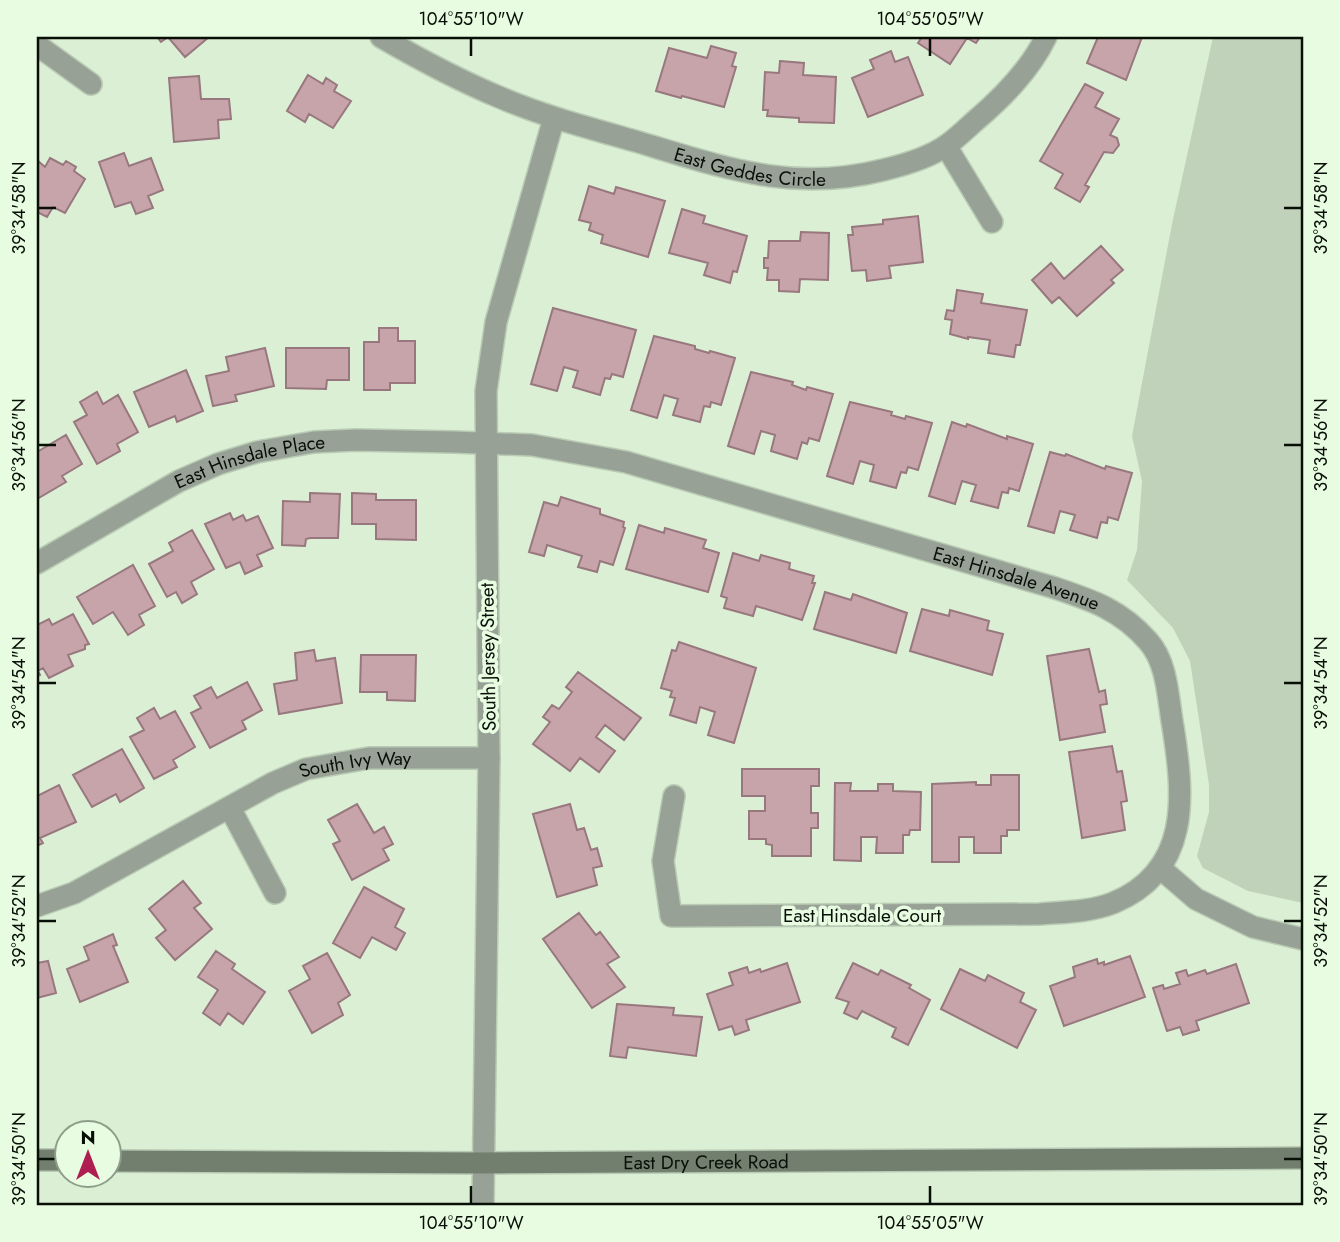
<svg xmlns="http://www.w3.org/2000/svg" width="1340" height="1242" viewBox="0 0 1340 1242" font-family="Jost,sans-serif">
<style>
.green{fill:#c1d2bb}
.building{fill:#c6a4aa;stroke:#98787e;stroke-width:2}
.lines{fill:none;stroke-linecap:round;stroke-linejoin:round}
.street-casing{stroke:#b9cbb4;stroke-width:24}
.secondary-casing{stroke:#b9cbb4;stroke-width:24}
.street{stroke:#98a196;stroke-width:21}
.secondary{stroke:#727e6e;stroke-width:21}
.ticks{fill:none;stroke:#080f07;stroke-width:2.5}
.labels{text-anchor:middle;dominant-baseline:central;stroke-width:7;stroke-linejoin:round;paint-order:stroke}
.street-label{font-size:19px;fill:#080f07;stroke:#e8fce2}
.neatline{fill:none;stroke:#080f07;stroke-width:2.5}
.ticks-label{font-size:18px;text-anchor:middle;fill:#080f07}
</style>
<rect width="100%" height="100%" fill="#dbefd5"/>
<!-- green -->
<path class="green" d="M1213 37H1303V903L1248 891 1203 868 1197 856 1209 812V785L1190 661 1173 628 1127 580 1137 550 1142 481 1132 436 1172 224Z"/>
<!-- building -->
<path class="building" d="M157 37H209L185 57 168 37 161 42Z
M922 37H980L976 43 967 38 950 64 918 43Z
M1098 37H1142L1126 80 1087 63Z
M711 46 736 53 732 66 736 67 724 107 682 96 681 98 656 91 669 48 707 58Z
M891 51 895 62 908 57 923 95 868 117 852 78 874 69 870 60Z
M780 61 804 63 803 75 836 77 834 123 799 122V118L767 116 768 110H763L765 72 779 73Z
M308 75 323 84 326 78 337 85 334 91 351 101 333 128 309 114 305 122 287 111Z
M199 76 201 99H229L231 119 218 120 219 138 174 142 169 78Z
M1085 84 1103 93 1095 107 1119 119 1110 135 1117 138 1119 145 1113 153 1104 152 1085 185 1089 187 1080 202 1055 188 1063 174 1040 161Z
M124 153 129 166 151 158 163 190 148 196 153 208 136 214 131 202 115 207 99 162Z
M50 158 63 165 66 161 76 167 74 171 85 179 65 213 53 207 47 217 37 212V160L45 167Z
M589 186 614 194 616 187 665 201 648 257 601 243 603 235 589 230 591 223 579 220Z
M682 209 705 216 703 223 747 236 737 272 733 271 730 283 704 275 708 263 669 253Z
M918 216 923 262 889 266 891 278 867 281 866 270 852 271 848 235H853L852 227 883 224V220Z
M801 232 829 233 828 280 800 279 799 292 779 291V280H767L768 268H764V258H768L769 241H800Z
M1101 246 1123 270 1111 280 1114 283 1077 316 1059 297 1052 303 1032 280 1051 263 1064 279Z
M957 290 983 294 981 303 1027 310 1020 345H1016L1014 357 988 353 990 340 968 337V339L950 334 952 320 945 319 947 310 954 311Z
M553 308 636 330 623 377 612 374 610 379 605 378 600 395 573 387 578 371 564 367 557 391 531 384Z
M379 328H398V341H415V383H390V390H364V342H379Z
M654 336 695 346V349L709 353 710 351 735 358 721 405 711 402 710 407 704 406 700 422 673 415 678 399 664 395 657 418 631 410Z
M265 348 274 386 235 395 237 401 213 406 206 376 229 371 226 357Z
M286 348H349V380H327L326 389 286 388Z
M186 370 203 411 177 422 175 416 149 427 134 392Z
M751 372 793 382 792 385 806 390 807 387 833 394 819 441 809 438 807 444 802 442 797 459 771 451 775 435 761 431 754 454 728 446Z
M97 392 103 404 118 395 138 432 117 444 120 451 97 464 74 422 87 415 80 402Z
M850 402 892 412 891 415 905 419 906 416 932 423 918 470 908 467 906 473 901 472 896 488 870 481 874 465 860 461 853 484 827 476Z
M952 422 966 427 967 424 1007 439V436L1033 444 1019 491 1009 488 1008 493 1002 492 998 508 971 501 976 485 962 481 955 504 929 496Z
M66 435 82 464 62 476 66 482 37 499V452Z
M1050 452 1065 456 1066 454 1105 469 1106 466 1132 473 1118 520 1108 517 1107 523 1101 522 1097 538 1070 530 1075 515 1060 511 1054 533 1028 526Z
M310 493 340 494 338 538H310L306 539 305 546 282 545 283 501 310 502Z
M352 493 376 494V500H416V540L376 539V524H352Z
M561 497 600 509V514L624 522 623 527 625 528 613 565 600 561 597 572 578 567 582 556 547 545 544 556 529 552 544 502 558 506Z
M230 513 233 520 243 515 246 521 258 516 273 548 257 555 262 566 245 574 240 562 226 568 205 524Z
M639 525 664 533 665 528 706 540 703 548 719 553 708 592 626 569Z
M192 530 214 569 191 582 197 594 182 603 176 592 167 597 149 564 173 551 169 543Z
M733 553 759 561 761 555 790 563 789 569 814 576 812 583H815L802 620 756 606 753 616 724 608 727 598 721 596Z
M133 565 155 606 139 615 144 625 128 635 113 612 93 624 77 597Z
M825 592 851 600 853 594 907 613 896 653 814 629Z
M922 609 949 616 950 610 989 621 987 630 1003 634 992 675 910 651Z
M73 614 89 644 85 645V649L68 655 73 666 49 678 43 668 38 671 40 675 37 676V625L49 619 52 625Z
M679 642 756 668 734 743 708 735 715 712 700 707 696 723 670 715 675 698 670 697 672 691 661 688 672 650 676 651Z
M1089 649 1099 692 1105 690 1107 704 1100 705 1105 732 1060 740 1047 656Z
M314 650 316 661 335 658 342 703 279 714 274 684 297 680 295 653Z
M361 655H416L415 701 387 700V692H360Z
M578 672 641 718 624 740 605 725 596 737 615 751 599 772 580 758 570 771 533 744 550 722 543 717 552 705 559 709 572 692 566 687Z
M247 682 262 710 242 721 246 729 210 748 191 713 201 708 194 696 211 687 217 698Z
M154 708 160 719 175 711 195 747 173 760 177 767 154 779 130 737 144 730 137 718Z
M1112 746 1117 772 1122 771 1127 801 1121 802 1125 830 1082 838 1069 752Z
M122 749 144 788 120 802 116 794 92 807 73 775Z
M742 769H819V786H811V813H818V828H811V856H772V845L766 844V839H749V811H765V796H742Z
M991 775H1019V830H1007V836H1001V853H974V837H959V862H932V784L976 782V785H991Z
M835 783H851L850 791H878V784H893V791L921 792 920 830H910L909 835H903V853H876L877 837H861V861L834 860Z
M59 785 76 822 40 838 43 843 37 846V796Z
M357 804 374 833 384 827 393 844 383 849 389 860 352 880 333 844 340 841 328 820Z
M570 804 577 830 584 828 591 850 597 848 602 866 593 868 597 885 557 897 533 814Z
M183 881 201 903 194 908 212 929 175 960 156 938 166 930 149 909Z
M364 887 404 909 395 927 405 933 396 950 372 937 360 958 333 943Z
M579 913 596 935 600 932 619 957 607 964 625 987 592 1008 543 939Z
M113 934 117 945 113 946 128 982 80 1002 67 969 89 960 84 947Z
M216 951 235 964 232 969 265 992 243 1024 228 1013 220 1025 203 1013 218 990 198 977Z
M327 953 350 995 338 1003 343 1015 312 1033 289 991 310 979 303 966Z
M1130 956 1145 997 1064 1026 1050 986 1075 977 1073 967 1097 959 1098 964 1104 962V965Z
M48 961 56 993 37 998V963Z
M787 963 800 1002 746 1020 749 1030 735 1035 732 1026 719 1030 707 994 733 985 729 973 747 967 749 973 760 969 761 972Z
M853 963 878 975 881 970 911 985 909 988 930 1000 908 1045 892 1037 896 1028 862 1011 857 1019 844 1013 849 1002 836 998Z
M1236 964 1249 1003 1196 1021 1199 1030 1183 1035 1180 1027 1167 1031 1153 988 1163 985 1164 989 1180 984 1176 973 1186 970 1188 976 1205 970 1207 974Z
M960 969 985 981 988 975 1024 993 1020 1002 1036 1010 1017 1048 941 1009Z
M617 1004 674 1008 673 1015 702 1017 696 1056 628 1047 626 1058 610 1056Z"/>
<g class="lines">
<!-- street casing -->
<g class="street-casing">
<g id="street">
<path id="s1" d="M381 37C419 59 458 80 499 97 543 116 589 128 635 141 722 167 791 193 883 170 904 165 929 158 947 145 957 138 966 129 975 121 1003 97 1030 70 1046 37"/>
<path d="M37 45 91 84"/>
<path d="M946 146 992 222"/>
<path id="s2" d="M37 563 179 481 218 464 257 452 314 442 356 440 454 442 532 445 626 462 1052 587C1091 600 1120 609 1148 641 1168 663 1168 700 1173 727 1184 796 1191 871 1113 903 1090 912 1064 912 1040 914L671 916 663 861 674 796"/>
<path d="M230 808 275 893"/>
<path d="M1160 868 1196 899 1253 927 1303 939"/>
<path id="s3" d="M37 906 74 893 273 783 306 769 369 758H489"/>
<path d="M483 1205 489 758 486 391 496 322 554 118"/>
</g>
</g>
<!-- secondary casing -->
<g class="secondary-casing">
<g id="secondary">
<path d="M37 1160H66"/>
<path id="s4" d="M108 1161 483 1163 1303 1158"/>
</g>
</g>
<!-- street -->
<use href="#street" class="street"/>
<!-- secondary -->
<use href="#secondary" class="secondary"/>
</g>
<!-- ticks -->
<path class="ticks" d="M471 38V56M930 38V56M38 208H56M1284 208H1302M38 445H56M1284 445H1302M38 683H56M1284 683H1302M38 921H56M1284 921H1302M38 1159H56M1284 1159H1302M471 1186V1204M930 1186V1204"/>
<g class="labels">
<!-- street labels -->
<g class="street-label">
<text stroke="none"><textPath href="#s1" startOffset="394">East Geddes Circle</textPath></text>
<text stroke="none"><textPath href="#s2" startOffset="238">East Hinsdale Place</textPath></text>
<text stroke="none"><textPath href="#s2" startOffset="1026">East Hinsdale Avenue</textPath></text>
<text transform="translate(488 657) rotate(-91)">South Jersey Street</text>
<text stroke="none"><textPath href="#s3" startOffset="352">South Ivy Way</textPath></text>
<text x="862" y="915">East Hinsdale Court</text>
<text stroke="none"><textPath href="#s4" startOffset="598">East Dry Creek Road</textPath></text>
</g>
</g>
<!-- border -->
<rect width="1340" height="1242" fill="none" stroke="#e8fce2" stroke-width="77"/>
<!-- north arrow -->
<g transform="translate(88 1154)"><circle r="33" fill="#e8fce2" stroke="#8e9d8a" stroke-width="2"/>
<path d="M0-5L12 26L0 18L-12 26Z" fill="#af1e51"/>
<text y="-10" font-size="19" font-weight="bold" text-anchor="middle" fill="#080f07">N</text>
</g>
<rect x="38" y="38" width="1264" height="1166" class="neatline"/>
<g class="ticks-label">
<text x="471" y="25">104°55'10"W</text>
<text x="930" y="25">104°55'05"W</text>
<text transform="translate(19 208) rotate(-90)" y="6">39°34'58"N</text>
<text transform="translate(1321 208) rotate(-90)" y="6">39°34'58"N</text>
<text transform="translate(19 445) rotate(-90)" y="6">39°34'56"N</text>
<text transform="translate(1321 445) rotate(-90)" y="6">39°34'56"N</text>
<text transform="translate(19 683) rotate(-90)" y="6">39°34'54"N</text>
<text transform="translate(1321 683) rotate(-90)" y="6">39°34'54"N</text>
<text transform="translate(19 921) rotate(-90)" y="6">39°34'52"N</text>
<text transform="translate(1321 921) rotate(-90)" y="6">39°34'52"N</text>
<text transform="translate(19 1159) rotate(-90)" y="6">39°34'50"N</text>
<text transform="translate(1321 1159) rotate(-90)" y="6">39°34'50"N</text>
<text x="471" y="1229">104°55'10"W</text>
<text x="930" y="1229">104°55'05"W</text>
</g>
</svg>
